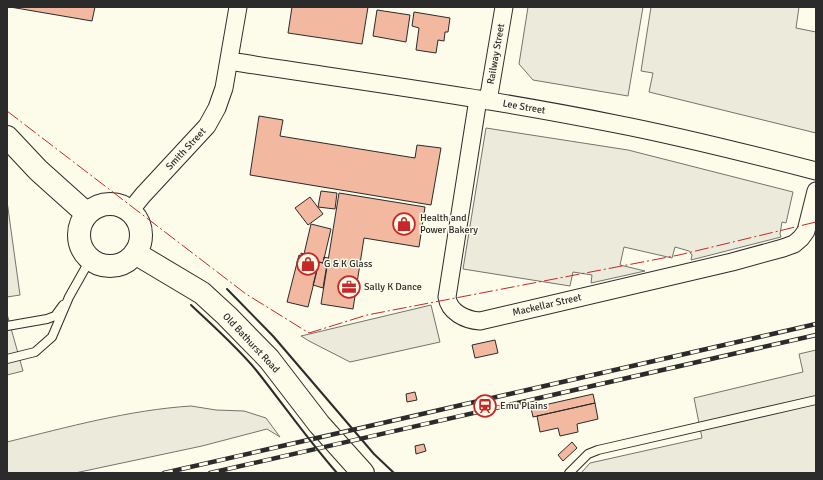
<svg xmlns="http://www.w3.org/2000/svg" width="823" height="480" viewBox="0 0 823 480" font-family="Signika,sans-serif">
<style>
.green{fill:#ecebdb;stroke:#74746e}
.parking{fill:#eceadb;stroke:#74746e}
.building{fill:#f2b8a0;stroke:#2b2b2b}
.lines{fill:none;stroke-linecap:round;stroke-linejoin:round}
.service-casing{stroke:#2b2b2b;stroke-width:10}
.minor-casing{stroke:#2b2b2b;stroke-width:19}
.secondary-casing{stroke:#2b2b2b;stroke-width:24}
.service{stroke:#fdfbea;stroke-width:8}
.minor{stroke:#fdfbea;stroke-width:17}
.secondary{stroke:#fdfbea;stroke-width:22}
.rail-casing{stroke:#2b2b2b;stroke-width:4.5}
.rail{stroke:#fdfbea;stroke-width:3;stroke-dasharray:9;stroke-linecap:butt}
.wall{stroke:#2b2b2b;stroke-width:2}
.power{stroke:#c62828;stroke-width:1;stroke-dasharray:14 3 2 3;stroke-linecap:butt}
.labels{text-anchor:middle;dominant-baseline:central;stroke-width:3;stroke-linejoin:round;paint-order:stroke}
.street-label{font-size:10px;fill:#2b2b2b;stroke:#fdfbea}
.poi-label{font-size:10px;fill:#2b2b2b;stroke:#fdfbea;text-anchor:start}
</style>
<rect width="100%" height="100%" fill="#fdfbea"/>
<!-- green -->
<path class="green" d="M528 7H643L628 96 533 80 519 64Z
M191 406 216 410 244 411 266 418 280 437 267 429 202 446 75 473H7V442C68 427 129 410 191 406Z"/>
<!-- parking -->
<path class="parking" d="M651 7H799L796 28 816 32V133L649 92 653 73 641 71Z
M486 128 628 150 793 192 786 223 782 222 780 234 781 237 691 260 692 255 689 251 675 247 672 258 624 247 620 265 645 271 591 283 592 275 573 272 570 286 463 269Z
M7 201 20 295 7 297Z
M431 305 440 342 350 362 309 341 301 336Z
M7 314 23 371 7 375Z
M816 350V473H581L590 463 702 438 694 398 803 372 799 354Z"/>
<!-- building -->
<path class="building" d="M10 7H95L92 21Z
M292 7H368L362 44 288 33Z
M377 10 410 15 406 42 373 36Z
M414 12 450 18 448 32H445L444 41 438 40 436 53 416 50 419 28 412 26Z
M259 116 283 120 280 136 415 158 417 145 441 148 431 205 250 175Z
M321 191 337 193 335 209 318 207Z
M339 193 425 207 419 247 364 238 353 309 321 304Z
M310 197 323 214 308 225 295 208Z
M311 224 331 229 323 263 319 262 308 307 287 302 299 255 301 256V253L304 254Z
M324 257 328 258 323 288 313 285 319 262 323 263Z
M495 340 498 353 475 358 472 345Z
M415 392 417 400 407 402 406 394Z
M593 394 595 403 533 417 531 408Z
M595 403 598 419 577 424 578 432 560 436 558 428 540 432 537 416Z
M572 442 577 448 563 461 558 455Z
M424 444 426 451 416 454 415 446Z"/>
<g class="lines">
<!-- service casing -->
<g class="service-casing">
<path id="service" d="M7 326 47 319 55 316 63 305
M7 359 35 352 52 337 69 297 91 258
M569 473 588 454 598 450 816 400"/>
</g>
<!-- minor casing -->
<g class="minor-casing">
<path id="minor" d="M229 61C358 81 488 98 616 124 683 137 750 154 816 171
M478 99 447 297C449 312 465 320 480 321L732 262 783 248 794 244 801 238 806 231 816 191
M488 101 504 7
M130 211 143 195 207 126 217 108 224 88 238 7"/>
</g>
<!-- secondary casing -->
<g class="secondary-casing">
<path id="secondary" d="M7 137 38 170 87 214
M79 235a31 31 0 1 1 62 0a31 31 0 1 1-62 0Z
M135 253 202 293 227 316 269 359 319 424 363 473"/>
</g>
<!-- service -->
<use href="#service" class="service"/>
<!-- minor -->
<use href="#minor" class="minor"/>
<!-- secondary -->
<use href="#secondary" class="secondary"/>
<!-- rail casing -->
<g class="rail-casing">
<path id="rail" d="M164 473 816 324
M210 473 816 335"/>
</g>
<!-- rail -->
<use href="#rail" class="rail"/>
<!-- wall -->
<path class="wall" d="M227 289 273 336 374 454 394 473
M191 305C213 326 237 347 256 370 283 404 308 440 337 473"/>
<!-- power -->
<path class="power" d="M7 111 246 294 309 333 367 315 679 255 816 222"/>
</g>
<!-- icons -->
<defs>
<g id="shop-ring" transform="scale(1.15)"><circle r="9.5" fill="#fdfbea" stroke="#c62828" stroke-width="1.5"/><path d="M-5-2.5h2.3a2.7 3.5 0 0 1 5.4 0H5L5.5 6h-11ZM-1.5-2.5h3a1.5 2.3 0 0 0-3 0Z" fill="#c62828"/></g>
<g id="office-ring" transform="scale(1.15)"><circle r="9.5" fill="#fdfbea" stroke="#c62828" stroke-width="1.5"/><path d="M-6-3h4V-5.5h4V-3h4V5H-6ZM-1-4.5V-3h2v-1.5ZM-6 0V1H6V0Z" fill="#c62828"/></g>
<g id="station-ring" transform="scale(1.15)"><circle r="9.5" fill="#fdfbea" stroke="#c62828" stroke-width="1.5"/><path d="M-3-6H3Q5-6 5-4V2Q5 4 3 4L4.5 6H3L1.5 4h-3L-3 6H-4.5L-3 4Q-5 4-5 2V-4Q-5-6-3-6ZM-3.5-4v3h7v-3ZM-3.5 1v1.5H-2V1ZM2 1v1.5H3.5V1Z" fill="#c62828"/></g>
</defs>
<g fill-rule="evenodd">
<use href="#shop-ring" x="404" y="224"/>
<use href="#shop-ring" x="308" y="264"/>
<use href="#office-ring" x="349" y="287"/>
<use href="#station-ring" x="485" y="406"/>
</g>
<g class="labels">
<!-- street labels -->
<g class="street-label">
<text transform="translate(496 54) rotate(-80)">Railway Street</text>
<text transform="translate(524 107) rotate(10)">Lee Street</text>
<text transform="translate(186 149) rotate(-47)">Smith Street</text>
<text transform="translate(547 305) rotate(-13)">Mackellar Street</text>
<text transform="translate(251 343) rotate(47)">Old Bathurst Road</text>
</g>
<!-- poi labels -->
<g class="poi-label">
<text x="420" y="218">Health and<tspan x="420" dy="12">Power Bakery</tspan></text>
<text x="324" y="264">G &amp; K Glass</text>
<text x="364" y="287">Sally K Dance</text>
<text x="500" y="406">Emu Plains</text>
</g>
</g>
<!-- border -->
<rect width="823" height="480" fill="none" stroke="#2b2b2b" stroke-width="16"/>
</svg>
